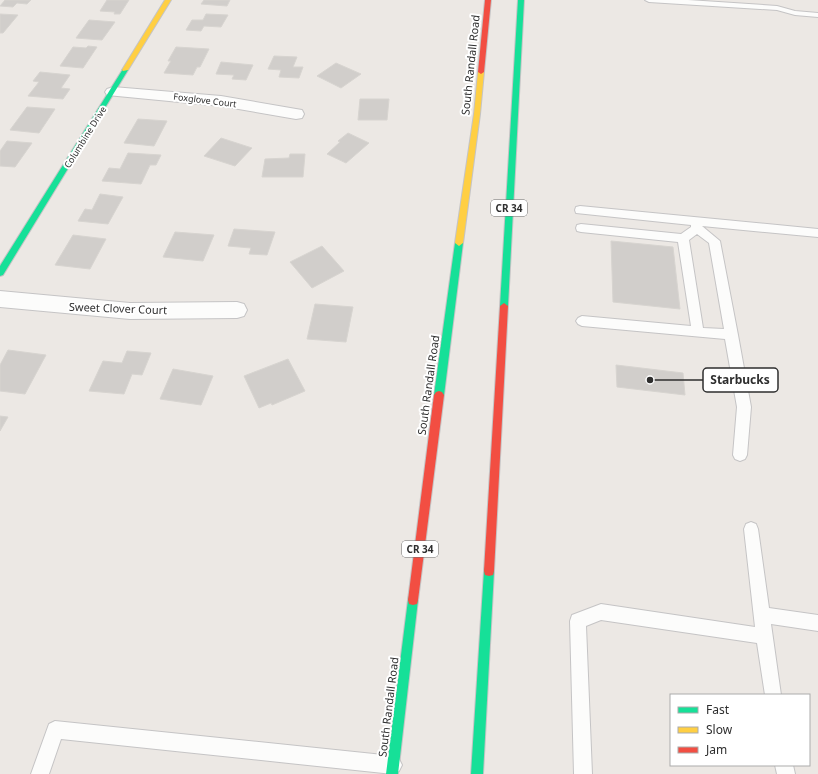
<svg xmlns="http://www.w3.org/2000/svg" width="818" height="774" viewBox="0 0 818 774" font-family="'Noto Sans',sans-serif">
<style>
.building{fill:#d1cecb;stroke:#d7d4d0}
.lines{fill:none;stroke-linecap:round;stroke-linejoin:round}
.lane-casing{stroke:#c5c4c5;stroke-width:2}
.street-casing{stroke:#c5c4c5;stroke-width:2}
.fast-casing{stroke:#c5c4c5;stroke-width:2}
.slow-casing{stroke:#c5c4c5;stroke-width:2}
.jam-casing{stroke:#c5c4c5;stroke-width:2}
.lane{fill:#fcfcfb;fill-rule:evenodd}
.street{fill:#fcfcfb;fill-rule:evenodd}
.fast{fill:#16e098;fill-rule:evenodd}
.slow{fill:#ffcf43;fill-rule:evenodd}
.jam{fill:#f24e42;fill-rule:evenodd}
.labels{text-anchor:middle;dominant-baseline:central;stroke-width:4;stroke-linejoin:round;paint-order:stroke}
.far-street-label{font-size:9px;fill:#2e2e2e;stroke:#fff}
.shield{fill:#fff;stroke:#6d6d6d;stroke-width:1}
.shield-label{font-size:10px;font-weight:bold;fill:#2e2e2e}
.street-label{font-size:11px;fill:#2e2e2e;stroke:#fff}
.leader{fill:none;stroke:#2e2e2e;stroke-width:1.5}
.callout-dot{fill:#2e2e2e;stroke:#fff;stroke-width:1.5}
.callout{fill:#fff;stroke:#2e2e2e;stroke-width:1.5}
.callout-label{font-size:12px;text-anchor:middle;font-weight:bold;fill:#2e2e2e}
</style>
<rect width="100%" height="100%" fill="#ece8e4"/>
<!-- building -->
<path class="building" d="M5 0H31L27 4 17 3 13 7 0 6Z
M107 0H129L120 14H114L115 12 100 11Z
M204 0H230L227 6 201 4Z
M0 14 18 15 3 33H0Z
M206 14 228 15 221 27 204 26 201 31 186 30 192 20H203Z
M89 20 115 22 102 40 76 38Z
M88 46 97 47 83 68 60 66 73 47 86 48Z
M176 47 209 49 200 67H197L193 75 164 73 171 61H168Z
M274 56 297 57 293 67H303L299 78 279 77 281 70 268 69Z
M221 62 253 65 246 80 232 79 234 75 216 74Z
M336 63 361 74 341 88 317 76Z
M40 72 70 75 61 88 70 89 63 99 28 96 39 82 33 81Z
M360 99H389L387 120H358Z
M27 107 55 109 39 133 10 130Z
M138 119 167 121 154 146 124 143Z
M348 133 369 143 346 163 327 154 340 142 338 141Z
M221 138 252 148 235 166 204 156Z
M7 141 32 143 15 167 0 166V151Z
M128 153 161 155 156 165H150L141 184 102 181 109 168 120 169Z
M290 154H305L303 177H262L265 159 289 158Z
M100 194 123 197 108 224 78 221 85 209 92 210Z
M234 229 275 232 267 255 249 254 251 248 228 246Z
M175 232 214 235 203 261 163 257Z
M73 235 106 239 90 269 55 265Z
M611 241 673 247 680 309 613 302Z
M322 246 344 271 312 288 290 262Z
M315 304 353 307 346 342 307 339Z
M8 350 46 355 25 394 0 391V365Z
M127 351 151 353 142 375 132 374 124 394 89 391 103 361 122 363Z
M288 359 305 391 272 405 271 403 259 408 244 376Z
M616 365 683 373 685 395 617 387Z
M173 369 213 376 201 405 160 399Z
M0 416 8 417 0 431Z"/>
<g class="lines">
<!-- lane casing -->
<g class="lane-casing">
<path id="lane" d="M645 0H688L777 6 795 11 818 13V17L795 15 777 10 649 2Z
M580 206 818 229V237L702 226 720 241 738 335 751 407 747 455 745 459 740 461 735 459 733 455 737 407 725 339 582 326 578 324 576 321 578 318 582 316 691 326 678 242 581 232 577 231 576 228 577 225 581 224 681 234 691 227V225L576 213 575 210 576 207ZM697 234 709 243 724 329 703 328 689 240Z
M751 522 756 524 758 529 769 608 818 615V631L771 624 781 695H765L757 643 601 620 586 626 592 774H574L570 621 572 615 601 604 755 627 744 529 746 524Z
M55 721 393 756 399 759 402 765 399 771 393 774 61 739 49 774H31L49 724Z
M775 765H793L795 774H777Z"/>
</g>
<!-- street casing -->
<g class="street-casing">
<path id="street" d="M113 87 221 96 296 109 302 110 304 114 302 118 296 119 221 106 107 95 105 92 107 89Z
M0 291 130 303 237 302 244 304 247 310 244 316 237 318 130 319 0 307Z"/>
</g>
<!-- fast casing -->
<g class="fast-casing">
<path id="fast" d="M518 0H524L508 306 504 309 500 306Z
M123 69 128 70 3 275 0 276V266Z
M459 240 463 243 444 395 442 398 439 399 436 398 434 395 455 243Z
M489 566 493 567 494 571 483 774H471L484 571 485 567Z
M413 595 417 596 418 600 398 774H386L408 600 409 596Z"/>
</g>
<!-- slow casing -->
<g class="slow-casing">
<path id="slow" d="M165 0H171L128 70 123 71 122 70Z
M481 70 484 72 480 114 463 243 459 246 455 243 474 114 478 72Z"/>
</g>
<!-- jam casing -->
<g class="jam-casing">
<path id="jam" d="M485 0H491L484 72 481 74 478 72Z
M504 303 508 306 494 571 493 575 489 576 485 575 484 571 500 306Z
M439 391 442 392 444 395 418 600 417 604 413 605 409 604 408 600 434 395 436 392Z"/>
</g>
<!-- lane -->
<use href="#lane" class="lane"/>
<!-- street -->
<use href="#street" class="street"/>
<!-- fast -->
<use href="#fast" class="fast"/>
<!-- slow -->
<use href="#slow" class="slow"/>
<!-- jam -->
<use href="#jam" class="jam"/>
</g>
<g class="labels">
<!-- far-street labels -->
<g class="far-street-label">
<text transform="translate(205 100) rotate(7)">Foxglove Court</text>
<text transform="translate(85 137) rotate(-58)">Columbine Drive</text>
</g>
<!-- shield labels -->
<g class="shield">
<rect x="491" y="200" width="36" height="16" rx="3"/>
<rect x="402" y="541" width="36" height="16" rx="3"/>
</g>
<g class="shield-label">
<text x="509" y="208">CR 34</text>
<text x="420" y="549">CR 34</text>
</g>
<!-- street labels -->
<g class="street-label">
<text transform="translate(470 65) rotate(-84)">South Randall Road</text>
<text transform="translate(118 308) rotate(2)">Sweet Clover Court</text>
<text transform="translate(428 385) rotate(-82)">South Randall Road</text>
<text transform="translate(388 707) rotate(-83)">South Randall Road</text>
</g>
</g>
<!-- callouts -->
<path class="leader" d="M650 380L703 380"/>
<circle class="callout-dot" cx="650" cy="380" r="4"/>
<rect class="callout" x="703" y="368" width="75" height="24" rx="4"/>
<g class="callout-label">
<text x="740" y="384">Starbucks</text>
</g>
<!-- legend -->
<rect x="670" y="694" width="140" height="72" fill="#ffffff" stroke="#ababab"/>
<rect x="678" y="707" width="20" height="6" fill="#16e098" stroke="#ababab"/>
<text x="706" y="714" font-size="12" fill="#2e2e2e">Fast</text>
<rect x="678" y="727" width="20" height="6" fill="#ffcf43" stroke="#ababab"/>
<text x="706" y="734" font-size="12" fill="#2e2e2e">Slow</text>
<rect x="678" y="747" width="20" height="6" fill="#f24e42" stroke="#ababab"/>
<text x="706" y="754" font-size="12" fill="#2e2e2e">Jam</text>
</svg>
